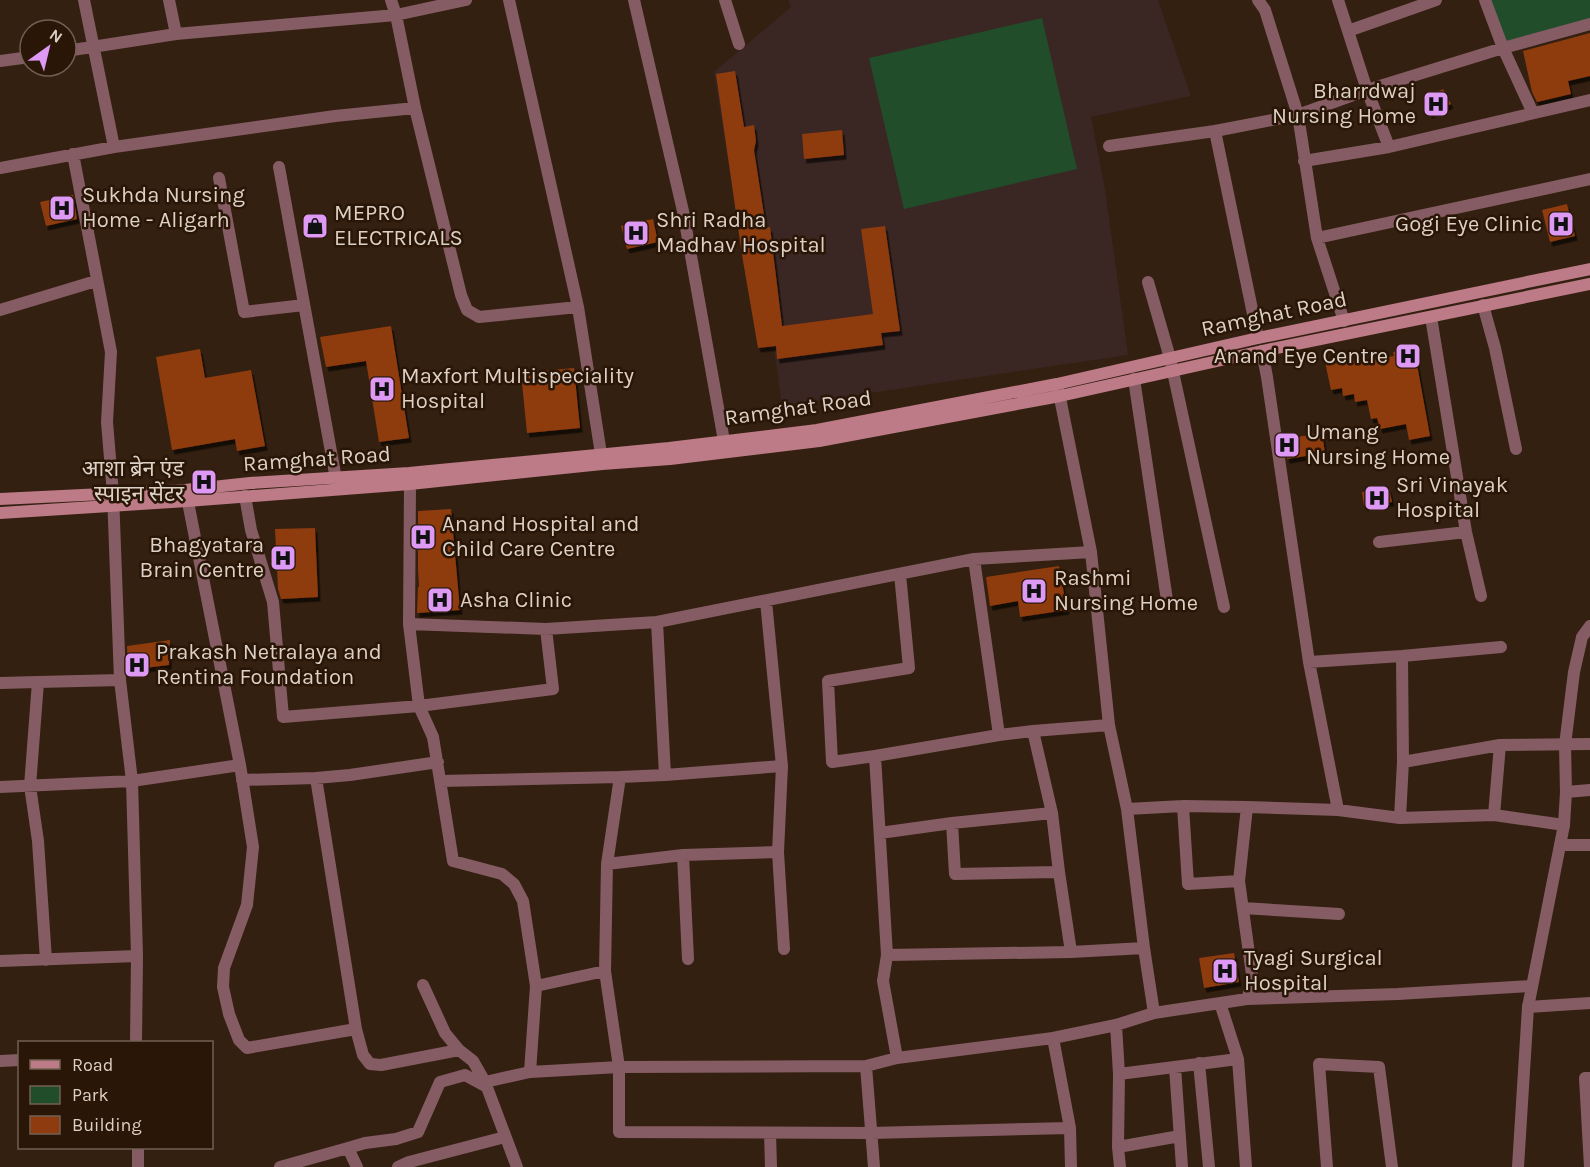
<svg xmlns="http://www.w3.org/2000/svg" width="1590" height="1167" viewBox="0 0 1590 1167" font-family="Karla,'Noto Sans Devanagari',sans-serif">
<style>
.education{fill:#3a2623}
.green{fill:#214d2b}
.building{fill:#8e3b0f;filter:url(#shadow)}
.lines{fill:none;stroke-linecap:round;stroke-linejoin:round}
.minor{stroke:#865c64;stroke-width:12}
.tertiary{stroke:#865c64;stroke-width:12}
.secondary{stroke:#bd7a87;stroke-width:12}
.labels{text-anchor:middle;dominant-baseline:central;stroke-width:5;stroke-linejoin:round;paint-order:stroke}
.poi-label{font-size:22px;fill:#ddd0c6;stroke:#291606;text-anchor:start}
.street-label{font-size:22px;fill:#ddd0c6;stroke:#291606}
</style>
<defs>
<filter id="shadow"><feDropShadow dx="2.5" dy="4.5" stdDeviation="0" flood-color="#0009"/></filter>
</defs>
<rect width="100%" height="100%" fill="#332010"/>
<!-- education -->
<path class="education" d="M788 0H1158L1191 96 1091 117 1105 189 1128 355 782 406 774 348H758L714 72 791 7Z"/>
<!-- green -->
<path class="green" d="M1485 0H1590V20L1503 48Z
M1042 18 1077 169 904 209 869 58Z"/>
<!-- building -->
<path class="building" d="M1590 33V76L1568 81 1571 94 1537 102 1532 92 1523 51Z
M735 71 744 127 754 125 756 141 754 150 766 228 770 227 782 326 873 314 861 229 885 226 900 331 881 333 883 345 777 359 776 346 758 348 742 255 716 74Z
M1443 89 1451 104 1430 114 1423 99Z
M842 130 844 155 804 159 802 134Z
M73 195 77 219 46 226 40 202Z
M1567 204 1575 236 1550 242 1542 210Z
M653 219 658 242 627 249 621 226Z
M391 326 409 438 379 442 366 361 326 367 320 337Z
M1414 348 1430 436 1409 440 1406 424 1380 429 1377 418 1371 419 1367 400 1355 402 1354 394 1343 396 1342 388 1331 390 1325 362 1353 357 1355 363 1394 356 1393 352Z
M200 349 205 378 251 370 265 446 237 451 235 439 172 450 156 357Z
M574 368 580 428 527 433 521 373Z
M1322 433 1325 453 1287 459 1284 439Z
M1389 488 1392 502 1364 506 1362 492Z
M451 509 460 610 417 613 418 587H419L418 569V511Z
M315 528 318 597 281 599 278 589 275 529Z
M1059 566 1067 610 1020 617 1018 601 990 606 986 577Z
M170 640 169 665 128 670 127 646Z
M1234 953 1239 982 1204 988 1199 958Z"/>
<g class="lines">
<!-- minor -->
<path class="minor" d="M84 0 114 147
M169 0 176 34
M391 0 396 15 415 108 461 295 467 310 479 317 578 307
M509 0 578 307 601 454
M634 0 683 211 724 441
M725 0 739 44
M1258 0 1265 10 1298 115 1317 238 1344 321
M1338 0 1367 90 1389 147
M1485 0 1503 48 1533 113
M1348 31 1436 0
M66 51 176 34 396 15 466 0
M0 61 30 57
M1215 131 1298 115 1367 90 1503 48 1590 24
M1109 146 1215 131 1258 338
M73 154 111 352 107 422 113 494 120 680 132 781 137 956 136 1042
M1304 161 1389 147 1590 100
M279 167 336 479
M0 168 114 147 335 116 415 108
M219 178 244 312 304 305
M1317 238 1590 179
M1148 282 1170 358 1224 607
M1483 305 1495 348 1516 449
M0 310 96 281
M1431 317 1466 532 1481 596
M1262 351 1267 377 1309 662 1338 810 1400 818 1494 815 1564 825
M1134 379 1167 600
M1058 388 1091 552 1109 725 1127 809 1144 948 1154 1013
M410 484 409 624 419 706 433 737 453 861 502 874 514 884 523 901 536 986 530 1072
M186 492 240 765 253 847 247 905 224 968 223 987 229 1014 239 1040 247 1048 356 1029 316 778
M245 496 251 530 273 602 283 717 419 706 553 689 546 629
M1379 542 1466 532
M766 601 782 766 778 852 784 949
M657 622 974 559
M409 624 546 629 657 622 665 775 620 777 607 864 605 971 619 1067 866 1066 897 1058 1053 1038
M1309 662 1402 656 1501 647
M38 682 120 680
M0 683 38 682 30 786 38 841 46 960
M999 735 1033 731
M875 756 832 762 828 681 909 668 900 574
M1403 762 1500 745 1590 744
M665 775 782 766
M242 780 316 778 350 775 438 762
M440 781 620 777
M0 787 132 781 240 765
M1566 792 1590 790
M1183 806 1188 884 1239 881
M1247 807 1338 810
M1127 809 1183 806 1247 807 1239 881 1253 982 1247 999
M1052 813 952 823 955 874 1059 872
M1494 815 1500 745
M1400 818 1403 762 1402 656
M880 833 952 823
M1560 845H1590
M607 864 683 855
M1243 908 1339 914
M1071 952 1059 872 1052 813 1033 731 1109 725
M887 955 1071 952 1144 948
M688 959 683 855 778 852
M0 961 137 956
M423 985 445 1033 459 1050 473 1061 485 1082 517 1167
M536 986 605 971
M1220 1003 1238 1059 1246 1167
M1528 1007 1590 1003
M1116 1025 1119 1074
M356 1029 363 1055 370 1064 381 1065 459 1050
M897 1058 883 981 887 955 875 756 999 735 974 559 1091 552
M0 1061 20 1060
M1199 1063 1209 1167
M866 1066 874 1167
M1175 1067 1182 1167
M485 1082 530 1072 619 1067V1132L871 1133 1070 1128
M770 1133 771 1167
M1118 1147 1180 1136
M348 1148 365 1143 396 1139 418 1132 440 1082 465 1075 487 1087
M138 1167V1148
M280 1167 348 1148 357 1167
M398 1167 409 1162 505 1137
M1071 1167 1070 1128 1053 1038 1116 1025 1154 1013 1247 999 1398 994 1532 986
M1120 1167 1118 1147 1119 1074 1238 1059
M1327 1167 1319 1064 1379 1067 1392 1167
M1590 1167 1585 1078H1590"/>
<!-- tertiary -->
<path class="tertiary" d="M1518 1167 1528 1007 1564 825 1566 792 1565 745 1574 672 1582 637 1590 626"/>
<!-- secondary -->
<path class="secondary" d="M0 499 185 490 250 483 409 473 669 448 817 430 1057 384 1258 338 1590 269
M0 513 187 501 410 484 602 464 670 459 819 441 1060 396 1262 351 1590 284"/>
</g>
<!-- icons -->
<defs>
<g id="hospital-square" transform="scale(1.35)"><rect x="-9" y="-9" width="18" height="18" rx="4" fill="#dd99f3" stroke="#291606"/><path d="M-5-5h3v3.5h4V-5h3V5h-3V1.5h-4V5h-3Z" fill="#111"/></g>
<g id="shop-square" transform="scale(1.35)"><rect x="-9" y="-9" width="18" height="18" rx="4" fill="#dd99f3" stroke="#291606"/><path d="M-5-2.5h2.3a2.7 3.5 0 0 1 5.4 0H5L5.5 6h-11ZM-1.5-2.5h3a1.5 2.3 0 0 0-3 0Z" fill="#111"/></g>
</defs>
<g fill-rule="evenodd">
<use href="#hospital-square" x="1436" y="104"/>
<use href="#hospital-square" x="62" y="208"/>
<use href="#hospital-square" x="1561" y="224"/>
<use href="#shop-square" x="315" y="226"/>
<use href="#hospital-square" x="636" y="233"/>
<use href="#hospital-square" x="1408" y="356"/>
<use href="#hospital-square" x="382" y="389"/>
<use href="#hospital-square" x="1287" y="445"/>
<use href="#hospital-square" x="204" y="482"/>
<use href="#hospital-square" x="1377" y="498"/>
<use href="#hospital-square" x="423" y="537"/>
<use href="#hospital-square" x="283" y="558"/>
<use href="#hospital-square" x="1034" y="591"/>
<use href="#hospital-square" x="440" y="600"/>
<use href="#hospital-square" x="137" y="665"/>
<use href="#hospital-square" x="1225" y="971"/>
</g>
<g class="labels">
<!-- poi labels -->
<g class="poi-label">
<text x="1416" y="91" text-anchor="end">Bharrdwaj<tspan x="1416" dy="25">Nursing Home</tspan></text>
<text x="82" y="195">Sukhda Nursing<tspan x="82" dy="25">Home - Aligarh</tspan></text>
<text x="334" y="213">MEPRO<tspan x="334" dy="25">ELECTRICALS</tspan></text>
<text x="656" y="220">Shri Radha<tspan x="656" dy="25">Madhav Hospital</tspan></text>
<text x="1542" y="224" text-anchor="end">Gogi Eye Clinic</text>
<text x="1388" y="356" text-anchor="end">Anand Eye Centre</text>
<text x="401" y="376">Maxfort Multispeciality<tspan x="401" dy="25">Hospital</tspan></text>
<text x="1306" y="432">Umang<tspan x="1306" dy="25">Nursing Home</tspan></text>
<text x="184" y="469" text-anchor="end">आशा ब्रेन एंड<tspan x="184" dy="25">स्पाइन सेंटर</tspan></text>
<text x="1396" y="485">Sri Vinayak<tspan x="1396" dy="25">Hospital</tspan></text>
<text x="442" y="524">Anand Hospital and<tspan x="442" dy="25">Child Care Centre</tspan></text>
<text x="264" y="545" text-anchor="end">Bhagyatara<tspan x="264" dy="25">Brain Centre</tspan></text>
<text x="1054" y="578">Rashmi<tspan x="1054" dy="25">Nursing Home</tspan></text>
<text x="460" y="600">Asha Clinic</text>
<text x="156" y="652">Prakash Netralaya and<tspan x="156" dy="25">Rentina Foundation</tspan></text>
<text x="1244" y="958">Tyagi Surgical<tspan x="1244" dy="25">Hospital</tspan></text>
</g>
<!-- street labels -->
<g class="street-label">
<text transform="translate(1274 314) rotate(-12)">Ramghat Road</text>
<text transform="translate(798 408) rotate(-8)">Ramghat Road</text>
<text transform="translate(317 459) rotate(-4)">Ramghat Road</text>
</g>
</g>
<!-- legend -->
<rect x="18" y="1041" width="195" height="108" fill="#291606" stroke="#716053" stroke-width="1.5"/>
<rect x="30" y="1060" width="30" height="9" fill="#bd7a87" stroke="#716053" stroke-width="1.5"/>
<text x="72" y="1071" font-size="18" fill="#ddd0c6">Road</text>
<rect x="30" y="1086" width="30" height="18" fill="#214d2b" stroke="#716053" stroke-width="1.5"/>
<text x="72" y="1101" font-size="18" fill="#ddd0c6">Park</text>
<rect x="30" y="1116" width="30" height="18" fill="#8e3b0f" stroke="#716053" stroke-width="1.5"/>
<text x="72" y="1131" font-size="18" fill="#ddd0c6">Building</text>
<!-- north arrow -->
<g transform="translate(48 48) rotate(34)"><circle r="28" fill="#291606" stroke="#716053" stroke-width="1.5"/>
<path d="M0-4.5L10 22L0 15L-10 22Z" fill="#dd99f3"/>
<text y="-9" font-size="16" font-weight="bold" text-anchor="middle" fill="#ddd0c6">N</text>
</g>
</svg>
